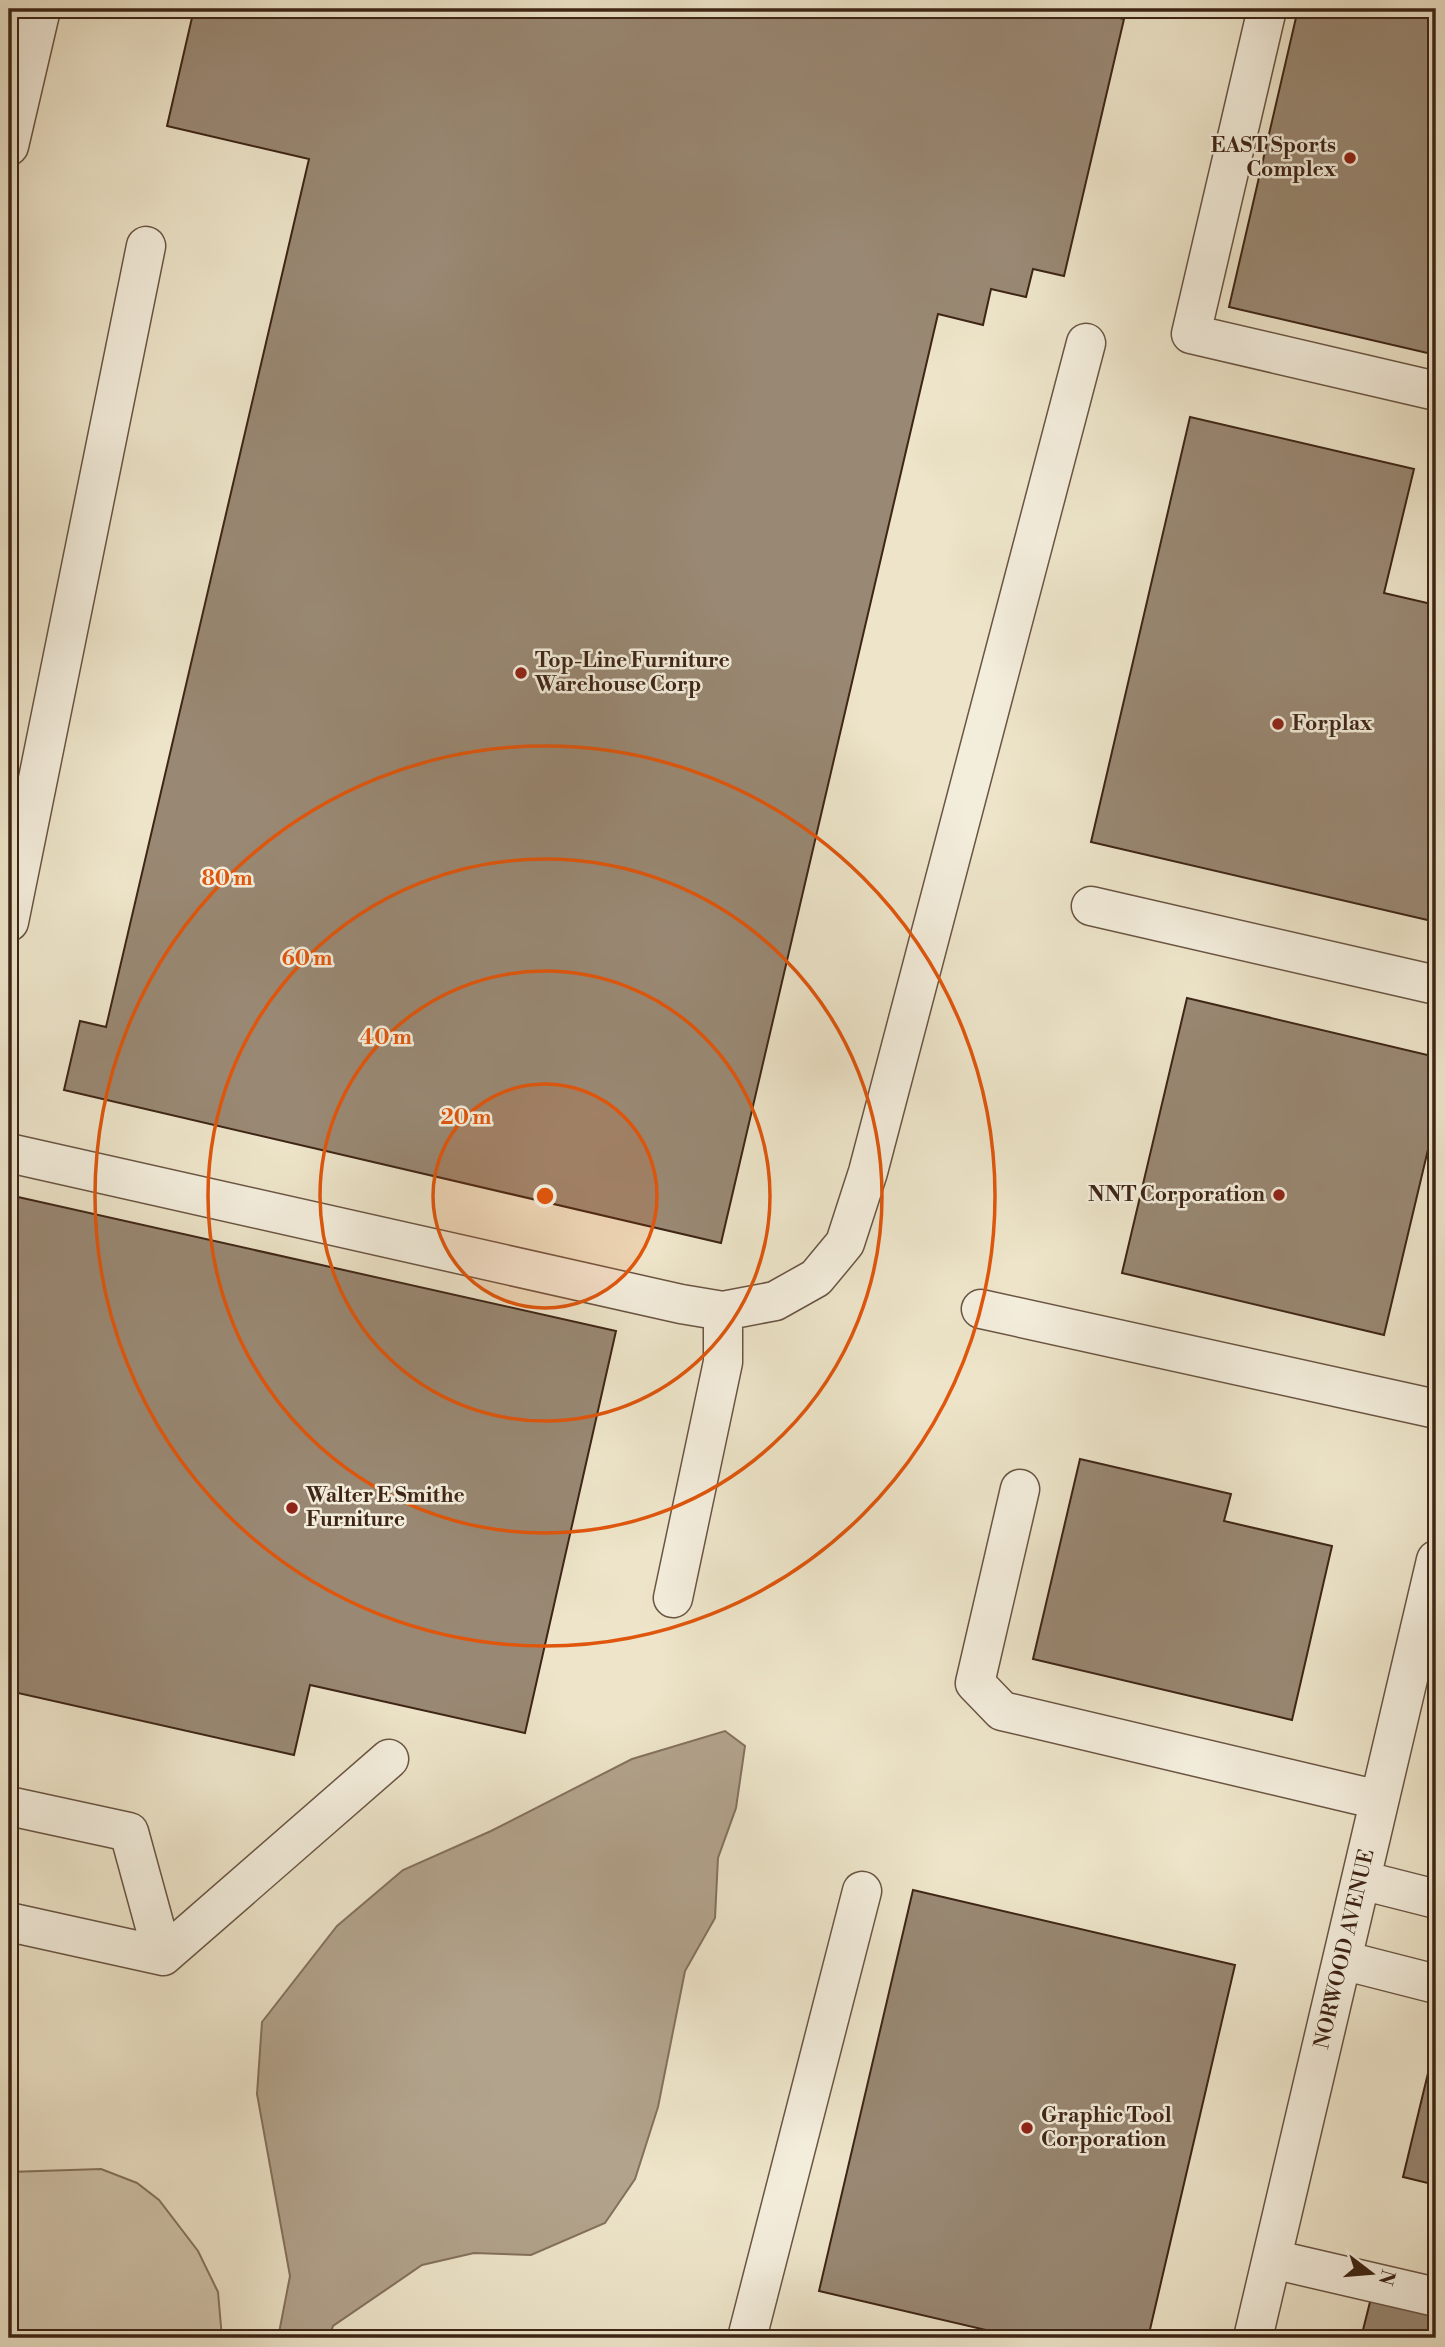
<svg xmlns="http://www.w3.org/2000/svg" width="1445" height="2347" viewBox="0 0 1445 2347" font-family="'Libre Bodoni',serif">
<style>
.green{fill:#cfc4ab;stroke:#867460;stroke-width:2}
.water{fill:#b2a38c;stroke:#84715d;stroke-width:2}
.building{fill:#998873;stroke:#3e2516;stroke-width:2}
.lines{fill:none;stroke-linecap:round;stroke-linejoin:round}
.minor-casing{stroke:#6a5543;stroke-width:41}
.minor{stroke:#f3eddc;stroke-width:38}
.ring{fill:none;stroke:#e0560c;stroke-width:3.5}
.poi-dot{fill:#8f2418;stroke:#f3eddc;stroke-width:2.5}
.labels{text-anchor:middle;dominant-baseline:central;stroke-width:5;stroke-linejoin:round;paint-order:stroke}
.poi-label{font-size:21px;font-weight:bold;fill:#3e2516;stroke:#f3eddc;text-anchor:start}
.street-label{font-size:21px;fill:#3e2516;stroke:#f3eddc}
.centre{fill:#e0560c;stroke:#f3eddc;stroke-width:3.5}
.ring-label{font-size:21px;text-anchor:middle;font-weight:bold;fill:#e0560c;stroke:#f3eddc;stroke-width:5;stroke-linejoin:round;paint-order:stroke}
</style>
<rect width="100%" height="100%" fill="#ede4c9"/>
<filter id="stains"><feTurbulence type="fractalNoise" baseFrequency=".00286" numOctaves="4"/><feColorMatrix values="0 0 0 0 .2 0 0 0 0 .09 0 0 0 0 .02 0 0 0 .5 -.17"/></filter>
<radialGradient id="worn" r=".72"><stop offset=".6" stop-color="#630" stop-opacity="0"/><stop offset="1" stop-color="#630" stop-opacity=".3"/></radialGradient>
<!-- green -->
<path class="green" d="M101 2169 137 2183 159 2200 198 2251 218 2292 222 2338H9V2172Z"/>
<!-- water -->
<path class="water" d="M725 1731 745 1746 736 1808 718 1858 715 1918 685 1971 658 2107 635 2179 605 2223 531 2255 474 2253 422 2265 333 2326 329 2338H278L290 2276 257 2094 262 2022 337 1926 403 1870 491 1831 632 1759Z"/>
<!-- building -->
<path class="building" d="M194 9H1079L1124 19 1064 276 1033 269 1026 297 991 289 983 325 938 314 721 1243 64 1090 80 1021 106 1027 309 159 167 126Z
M1298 9H1436V355L1229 307Z
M1190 417 1414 469 1384 593 1436 605V922L1091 842Z
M1187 998 1436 1057V1116L1384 1335 1122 1273Z
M9 1195 616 1331 525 1733 310 1685 294 1755 9 1691Z
M1080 1459 1231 1494 1224 1521 1332 1546 1292 1720 1033 1659Z
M913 1890 1235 1965 1148 2338H1020L819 2291Z
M1436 2040V2185L1403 2177Z
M1372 2294 1436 2309V2338H1361Z"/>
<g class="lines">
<!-- minor casing -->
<g class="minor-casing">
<path id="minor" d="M1267 9 1191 334 1436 391
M9 146 41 9
M1091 906 1436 985
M9 922 146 246
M9 1153 681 1304 723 1311 775 1301 816 1278 845 1243 868 1172 1086 343
M981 1309 1436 1409
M1020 1489 975 1683 1002 1711 1379 1800
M673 1598 723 1362V1311
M9 1806 129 1832 163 1956
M1361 1880 1436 1899
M9 1922 163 1956 389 1759
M1342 1960 1436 1984
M1272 2259 1436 2297
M747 2338 862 1891
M1253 2338 1436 1560"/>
</g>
<!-- minor -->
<use href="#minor" class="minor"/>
</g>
<!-- distance rings -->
<circle cx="545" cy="1196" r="112" fill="#e0560c" fill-opacity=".12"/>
<g class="ring">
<circle cx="545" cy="1196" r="112"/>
<circle cx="545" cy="1196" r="225"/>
<circle cx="545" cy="1196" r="337"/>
<circle cx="545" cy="1196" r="450"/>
</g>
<!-- markers -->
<g class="poi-dot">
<circle cx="1350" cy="158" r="7"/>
<circle cx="521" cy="673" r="7"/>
<circle cx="1278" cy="724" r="7"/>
<circle cx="1279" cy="1195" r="7"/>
<circle cx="292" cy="1508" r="7"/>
<circle cx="1027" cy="2128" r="7"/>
</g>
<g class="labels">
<!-- poi labels -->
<g class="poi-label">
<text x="1336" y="146" text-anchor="end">EAST Sports<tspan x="1336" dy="24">Complex</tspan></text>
<text x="535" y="661">Top-Line Furniture<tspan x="535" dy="24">Warehouse Corp</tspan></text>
<text x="1292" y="724">Forplax</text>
<text x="1265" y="1195" text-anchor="end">NNT Corporation</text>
<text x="306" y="1496">Walter E Smithe<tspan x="306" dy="24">Furniture</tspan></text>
<text x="1041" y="2116">Graphic Tool<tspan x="1041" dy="24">Corporation</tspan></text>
</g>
<!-- street labels -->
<g class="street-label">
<text transform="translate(1345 1949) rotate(-77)">NORWOOD AVENUE</text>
</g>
</g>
<circle cx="545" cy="1196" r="10" class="centre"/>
<g class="ring-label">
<text x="227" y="885">80 m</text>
<text x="307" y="965">60 m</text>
<text x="386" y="1044">40 m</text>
<text x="466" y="1124">20 m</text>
</g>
<!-- margin -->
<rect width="1445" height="2347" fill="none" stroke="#ede4c9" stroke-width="35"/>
<rect x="10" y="10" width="1424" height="2326" fill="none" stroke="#3e2516" stroke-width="3.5"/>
<rect x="18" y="18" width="1410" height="2312" fill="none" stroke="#3e2516" stroke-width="2"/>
<!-- north arrow -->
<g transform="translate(1371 2273) rotate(106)" stroke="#f3eddc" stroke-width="5" paint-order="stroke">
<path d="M0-5L12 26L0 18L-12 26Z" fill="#3e2516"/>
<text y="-10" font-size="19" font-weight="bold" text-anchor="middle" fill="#3e2516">N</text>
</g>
<rect width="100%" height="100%" filter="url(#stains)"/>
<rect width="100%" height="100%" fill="url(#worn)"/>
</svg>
